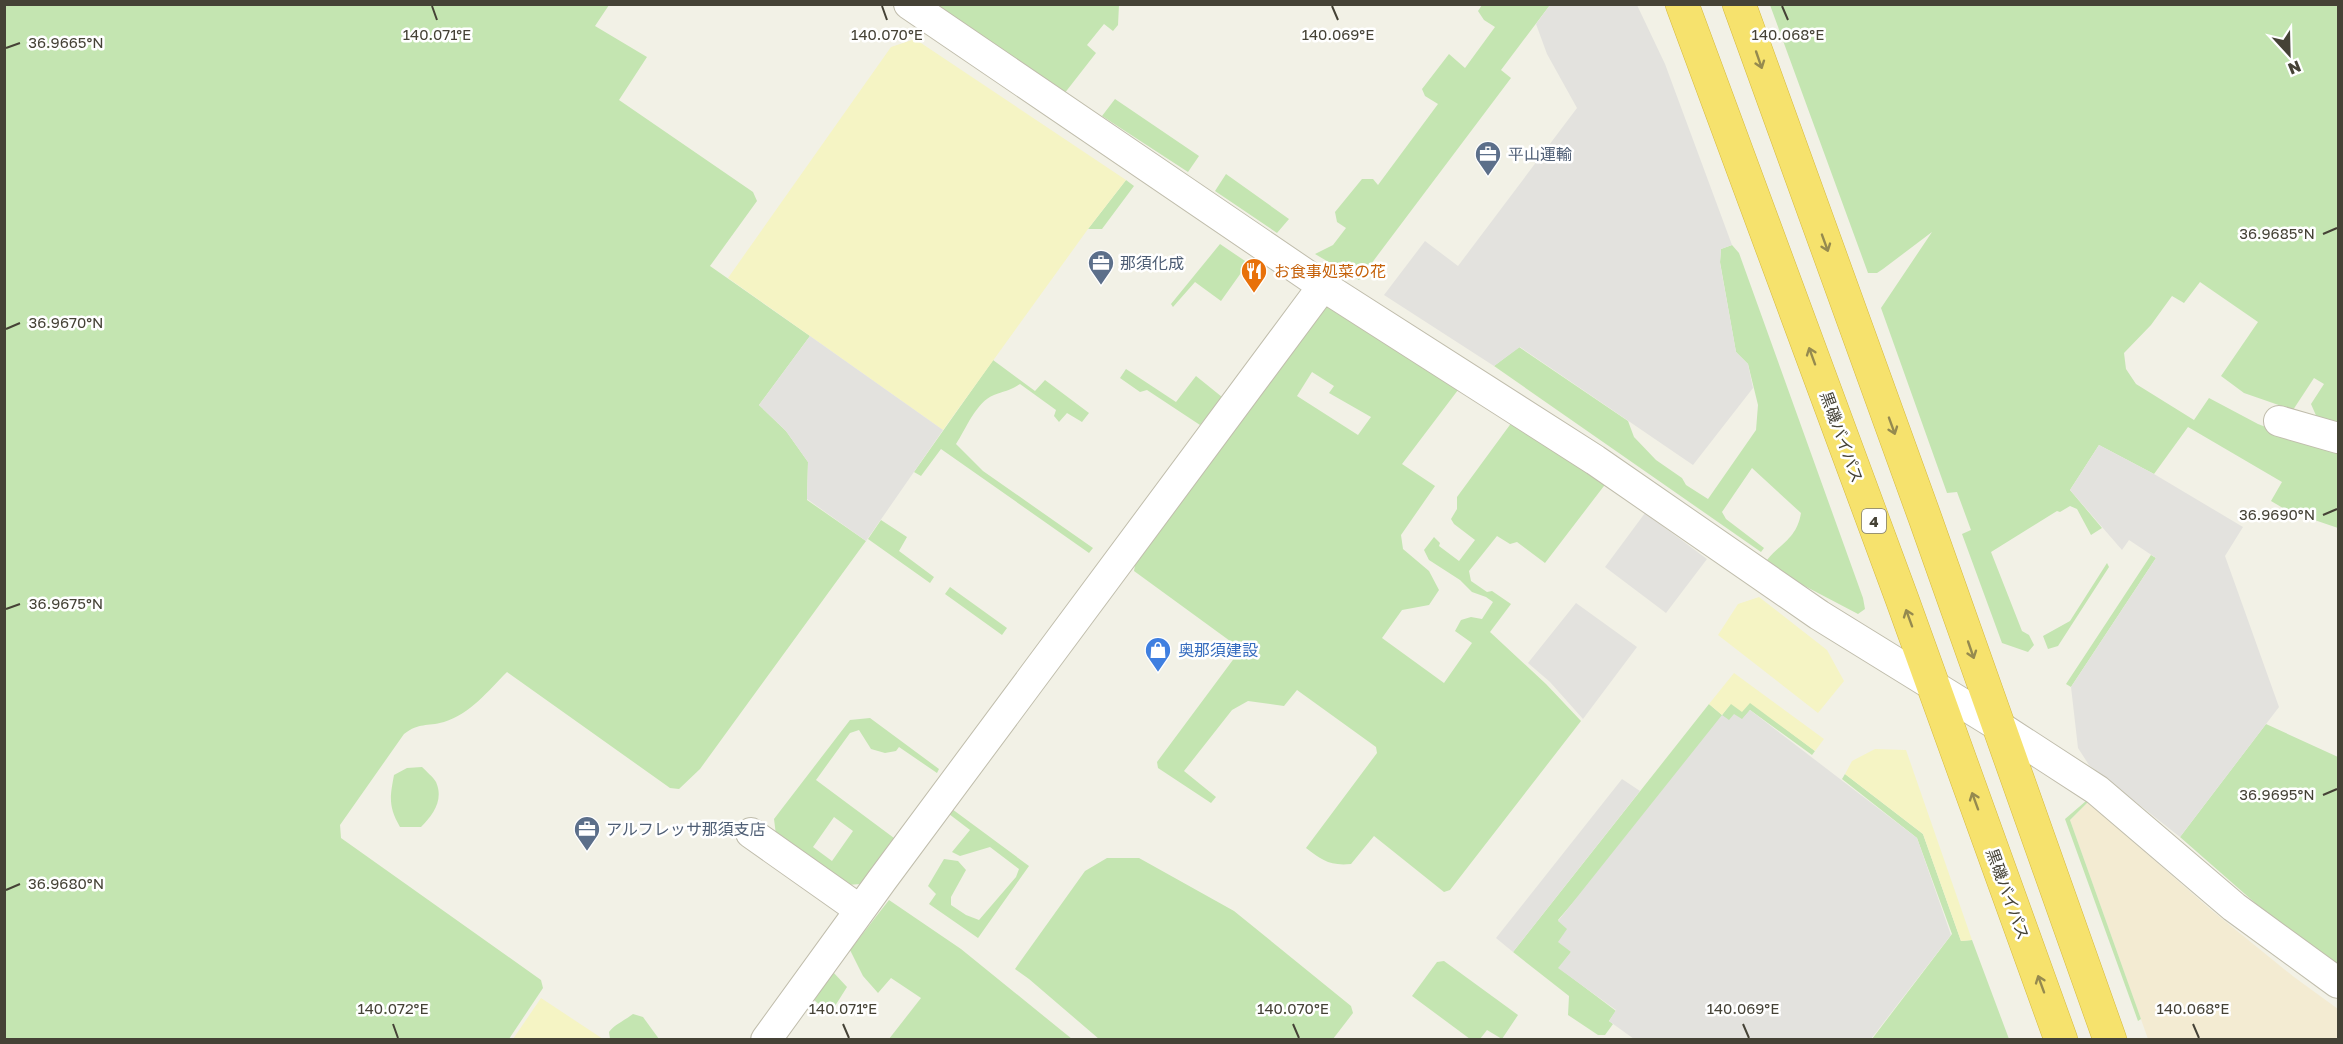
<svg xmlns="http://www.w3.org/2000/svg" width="2343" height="1044" viewBox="0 0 2343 1044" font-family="'Golos Text','Noto Sans JP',sans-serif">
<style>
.commercial{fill:#f3ebd2}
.green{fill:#c4e5b1;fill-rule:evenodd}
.sand{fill:#f5f4c4}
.parking{fill:#e3e2de}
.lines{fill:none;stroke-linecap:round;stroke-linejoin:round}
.minor-casing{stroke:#c0bdac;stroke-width:32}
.highway-casing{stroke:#d5b93d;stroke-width:34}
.minor{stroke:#fff;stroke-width:30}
.highway{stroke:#f6e26d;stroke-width:33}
.oneway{stroke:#958a4f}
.ticks{fill:none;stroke:#454236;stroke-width:2}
.labels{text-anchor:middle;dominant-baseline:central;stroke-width:5;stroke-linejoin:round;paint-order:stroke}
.shield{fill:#fff;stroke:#7d7b72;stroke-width:1.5}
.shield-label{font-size:15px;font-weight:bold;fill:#454236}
.service-label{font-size:16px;fill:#4e5e75;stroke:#fff;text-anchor:start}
.food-label{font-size:16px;fill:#c56008;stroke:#fff;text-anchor:start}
.street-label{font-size:16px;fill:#454236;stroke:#fff}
.shop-label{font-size:16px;fill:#366cbe;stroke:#fff;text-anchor:start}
.ticks-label{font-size:15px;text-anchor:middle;fill:#454236;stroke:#fff;stroke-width:5;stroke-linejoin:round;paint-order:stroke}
</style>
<rect width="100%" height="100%" fill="#f2f1e6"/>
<!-- commercial -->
<path class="commercial" d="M2088 802 2210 909 2294 977 2338 1009V1039H2148L2070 820Z"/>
<!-- green -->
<path class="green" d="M5 5H609L595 26 647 57 619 100 753 192 757 201 710 266 810 336 759 405 786 431 808 462 807 500 866 541 700 769 679 789 670 788 507 672C488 691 470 714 444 722 426 727 420 722 404 734L340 825 341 838 541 980 543 988 509 1039 5 1040Z
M926 5H1119L1118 25 1113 31 1104 24 1087 45 1096 53 1064 94Z
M1482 5H1550L1501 70 1511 78 1359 280 1315 254 1333 245 1346 228 1337 222 1335 212 1362 179H1373L1378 185 1438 104 1425 96 1422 89 1449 54 1465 68 1495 27 1484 20 1478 11Z
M1770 5H2338V426L2318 420 2311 404 2324 384 2314 378 2293 410 2244 393 2221 376 2258 322 2200 282 2184 303 2172 296 2151 325 2124 353 2126 369 2136 384 2194 420 2209 398 2258 424 2286 435 2338 451V528L2288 511 2271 501 2282 482 2188 427 2154 474 2099 445 2070 490 2102 528 2091 535 2077 509 2070 506 2060 512 2057 511 1991 552 2022 631 2029 635 2034 645 2028 652 2002 643 1962 534 1971 530 1957 492 1947 493 1881 308 1932 232 1883 269 1877 273H1868Z
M1115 99 1199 156 1188 172 1102 116Z
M1226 174 1289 219 1277 233 1215 191Z
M1126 180 1134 186 1102 229H1088Z
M1220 244 1248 263 1221 301 1195 282 1173 307 1171 304Z
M1732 245 1739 253 1863 598 1865 609 1858 614 1778 572 1767 560C1781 543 1797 538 1801 513L1752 468 1722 512 1726 519 1764 548 1761 552 1494 366 1519 347 1628 421 1634 437 1656 460 1682 478 1686 485 1708 499 1756 430 1758 405 1748 364 1736 352 1720 262 1721 249Z
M1327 306 1458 390 1402 464 1435 486 1401 535 1403 549 1429 571 1439 590 1429 605 1402 610 1382 638 1444 683 1472 643 1455 631 1461 620 1471 617 1482 619 1493 602 1486 597 1472 592 1460 580 1429 560 1424 550 1434 537 1440 543 1439 546 1459 561 1475 540 1454 524 1451 519 1457 509V497L1512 422 1607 482 1545 563 1517 542 1510 544 1497 536 1469 571 1471 581 1487 592 1492 591 1511 604 1490 632 1546 684 1581 721 1450 890 1444 892 1374 836 1351 864C1329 866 1322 860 1306 848L1377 753 1376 747 1297 690 1284 706 1248 701 1232 710 1184 771 1216 797 1211 803 1158 768 1157 762 1241 649 1134 571 1135 565 1268 383 1320 308ZM1312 372 1334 386 1329 393 1371 417 1358 435 1297 396Z
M993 360 1035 391 1045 380 1089 413 1082 422 1067 413 1059 422 1054 416 1056 410 1020 384C1009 391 1004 391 994 395 976 402 966 429 956 444L983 471 1093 548 1089 553 941 449 921 476 914 472Z
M1126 369 1176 402 1196 376 1222 397 1200 425 1147 390 1140 392 1120 378Z
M881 520 907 537 899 551 934 577 930 583 868 539Z
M2151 555 2156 558 2071 687 2066 684Z
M2107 563 2109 567 2058 646 2048 649 2043 636 2070 621Z
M950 587 1007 628 1002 635 945 594Z
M1750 702 1815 751 1812 755 1750 710 1742 720 1730 721 1558 920 1568 929 1571 952 1559 968 1616 1011 1609 1021 1613 1024 1605 1035H1598L1568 1015 1569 996 1513 952 1709 704 1722 715 1731 703Z
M870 718 939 769 937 773 899 747 896 751 885 753 871 749 859 730 850 733 816 780 894 838 861 884 847 885 776 835 774 819 850 720ZM834 817 853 831 832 861 813 847Z
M2266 724 2338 757V966L2262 909 2180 837Z
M422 767C426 771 433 777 436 782 444 800 433 815 421 827H400C388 806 390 797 394 775L407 768Z
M1845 774 1923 834 1961 941 1972 940 2009 1039H1872L1952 934 1917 838 1842 779Z
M2086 801 2088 802 2070 820 2141 1019 2138 1021 2065 819Z
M952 809 1029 866 978 938 929 904 936 894 928 886 944 859 958 861 966 870 951 897V905L966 915 979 920 1016 877 1019 869 990 847 960 856 952 852 970 830 949 814Z
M1107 858H1139L1234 911 1351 1006 1353 1013 1333 1039H1099L1029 979 1015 969 1085 871Z
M889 900 961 949 1072 1039H889L921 998 891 978 878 993 863 976 850 950Z
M1444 961 1518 1015 1502 1039 1487 1030 1480 1039H1470L1412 996 1437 962Z
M833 972 847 987 830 1014 812 998Z
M633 1014 643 1017 659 1039H610L609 1032C615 1024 624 1021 633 1014Z"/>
<!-- sand -->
<path class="sand" d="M915 39 1126 180 1088 229 943 430 728 278 891 47Z
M1759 597 1827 650 1844 681 1818 713 1718 635 1738 604Z
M1734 673 1824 739 1815 751 1750 703 1742 712 1731 704 1722 715 1709 704Z
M1875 749 1906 750 1972 940 1961 941 1923 834 1845 774 1852 761Z
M541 998 603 1039H513Z"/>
<!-- parking -->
<path class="parking" d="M1550 5H1637L1665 64 1732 245 1721 249 1720 263 1736 352 1748 364 1753 388 1693 465 1520 347 1494 366 1384 295 1425 241 1458 266 1577 108 1547 54 1536 24Z
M810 336 943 430 866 541 807 499 808 462 786 431 759 405Z
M2099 445 2154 474 2243 527 2225 556 2279 707 2180 837 2089 765 2078 748 2071 687 2156 558 2129 540 2122 550 2070 490Z
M1645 513 1707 559 1666 613 1605 567Z
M1576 603 1637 647 1583 719 1550 682 1528 663Z
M1750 710 1917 838 1951 935 1871 1039H1634L1609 1021 1616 1010 1558 968 1571 952 1558 942 1567 929 1558 921 1722 715 1729 720 1734 714 1742 719Z
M1622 779 1640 791 1513 952 1496 938Z"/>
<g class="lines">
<!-- minor casing -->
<g class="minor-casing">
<path id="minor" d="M909 4 1323 286 1595 460 1819 615 1997 725 2097 790 2234 907 2338 983
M2279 421 2338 438
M751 833 860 910
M766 1040 882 880 1323 286"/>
</g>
<!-- highway casing -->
<g class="highway-casing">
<path id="highway" d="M1682 4 1902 599 2061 1040
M1739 4 1925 518 2110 1040"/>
</g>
<!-- minor -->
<use href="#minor" class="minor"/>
<!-- highway -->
<use href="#highway" class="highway"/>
</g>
<!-- one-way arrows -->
<defs><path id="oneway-shaft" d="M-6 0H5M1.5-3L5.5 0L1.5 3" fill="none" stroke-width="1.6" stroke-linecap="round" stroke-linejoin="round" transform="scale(1.5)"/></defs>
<g class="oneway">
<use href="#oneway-shaft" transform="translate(1759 60) rotate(71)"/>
<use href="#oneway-shaft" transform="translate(1825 243) rotate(70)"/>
<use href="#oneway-shaft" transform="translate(1812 356) rotate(-110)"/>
<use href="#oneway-shaft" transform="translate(1892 426) rotate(70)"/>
<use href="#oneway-shaft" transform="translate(1909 618) rotate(-110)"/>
<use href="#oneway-shaft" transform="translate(1971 650) rotate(71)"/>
<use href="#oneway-shaft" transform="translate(1975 801) rotate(-110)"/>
<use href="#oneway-shaft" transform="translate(2041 984) rotate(-110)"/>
</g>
<!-- ticks -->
<path class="ticks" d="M432 6 437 20M882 6 887 20M1332 6 1338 20M1782 6 1788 20M6 48 20 43M2323 234 2337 228M6 329 20 323M2323 515 2337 509M6 609 20 604M2323 795 2337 789M6 890 20 884M393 1024 398 1038M843 1024 849 1038M1293 1024 1299 1038M1743 1024 1749 1038M2193 1024 2199 1038"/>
<!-- icons -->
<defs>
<g id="office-pin" transform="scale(1.35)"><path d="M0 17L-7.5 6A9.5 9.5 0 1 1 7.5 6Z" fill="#5c6f8a" stroke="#fff"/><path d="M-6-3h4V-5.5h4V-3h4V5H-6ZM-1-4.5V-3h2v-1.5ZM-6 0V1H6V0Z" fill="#fff"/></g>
<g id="restaurant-pin" transform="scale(1.35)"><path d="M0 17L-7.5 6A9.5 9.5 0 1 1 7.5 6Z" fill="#e8710a" stroke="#fff"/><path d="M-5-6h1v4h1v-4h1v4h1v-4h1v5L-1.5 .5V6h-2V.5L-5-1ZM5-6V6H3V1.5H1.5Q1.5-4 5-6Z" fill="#fff"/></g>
<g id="shop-pin" transform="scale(1.35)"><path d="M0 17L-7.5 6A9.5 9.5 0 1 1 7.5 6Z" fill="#3f7fe0" stroke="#fff"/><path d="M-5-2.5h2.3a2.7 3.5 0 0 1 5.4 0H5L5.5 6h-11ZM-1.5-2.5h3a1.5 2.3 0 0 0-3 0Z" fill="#fff"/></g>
</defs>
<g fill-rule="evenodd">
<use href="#office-pin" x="1488" y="154"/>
<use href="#office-pin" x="1101" y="263"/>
<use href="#restaurant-pin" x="1254" y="271"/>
<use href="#shop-pin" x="1158" y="650"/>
<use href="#office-pin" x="587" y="829"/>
</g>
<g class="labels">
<!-- shield labels -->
<rect class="shield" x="1862" y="509" width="24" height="24" rx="4.5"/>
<g class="shield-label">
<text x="1874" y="521">4</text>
</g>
<!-- service labels -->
<g class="service-label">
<text x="1508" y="154">平山運輸</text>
<text x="1120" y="263">那須化成</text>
<text x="606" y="829">アルフレッサ那須支店</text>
</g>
<!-- food labels -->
<g class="food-label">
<text x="1274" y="271">お食事処菜の花</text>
</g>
<!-- street labels -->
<g class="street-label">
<text transform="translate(1842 437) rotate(70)">黒磯バイパス</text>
<text transform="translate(2008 894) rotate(70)">黒磯バイパス</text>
</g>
<!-- shop labels -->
<g class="shop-label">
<text x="1178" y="650">奥那須建設</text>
</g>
</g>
<g class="ticks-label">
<text x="437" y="40">140.071°E</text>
<text x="887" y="40">140.070°E</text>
<text x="1338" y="40">140.069°E</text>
<text x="1788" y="40">140.068°E</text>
<text x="66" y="48">36.9665°N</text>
<text x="2277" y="239">36.9685°N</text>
<text x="66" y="328">36.9670°N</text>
<text x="2277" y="520">36.9690°N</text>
<text x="66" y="609">36.9675°N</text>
<text x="2277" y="800">36.9695°N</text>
<text x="66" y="889">36.9680°N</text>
<text x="393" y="1014">140.072°E</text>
<text x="843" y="1014">140.071°E</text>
<text x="1293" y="1014">140.070°E</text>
<text x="1743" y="1014">140.069°E</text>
<text x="2193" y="1014">140.068°E</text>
</g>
<!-- border -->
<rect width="2343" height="1044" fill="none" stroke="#454236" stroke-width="12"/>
<!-- north arrow -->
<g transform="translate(2289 54) rotate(158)" stroke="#ffffff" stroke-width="4.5" paint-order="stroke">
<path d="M0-4.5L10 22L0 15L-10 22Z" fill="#454236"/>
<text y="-9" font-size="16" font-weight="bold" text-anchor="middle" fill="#454236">N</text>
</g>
</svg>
